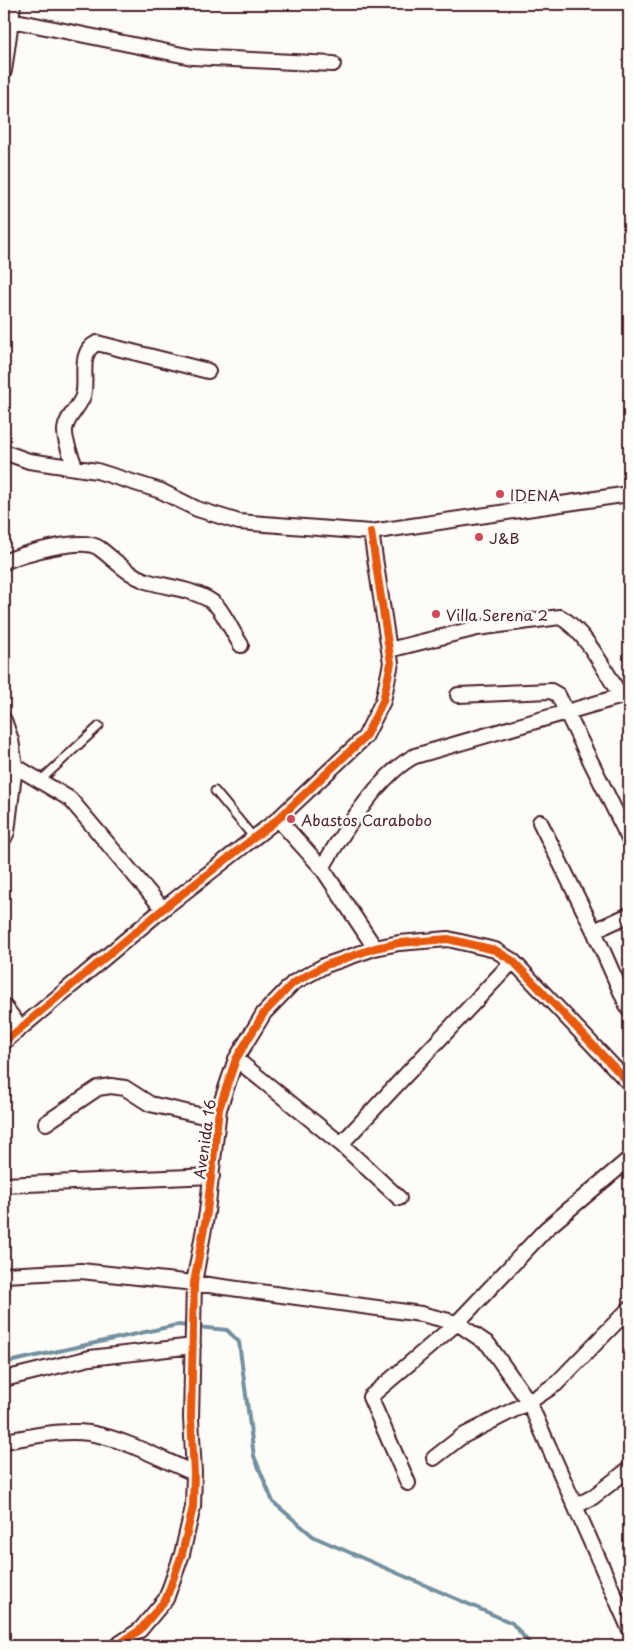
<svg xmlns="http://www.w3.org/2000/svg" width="633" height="1650" viewBox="0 0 633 1650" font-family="'Playpen Sans',sans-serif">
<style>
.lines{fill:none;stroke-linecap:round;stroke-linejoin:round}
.stream{stroke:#73909f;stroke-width:4}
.service-casing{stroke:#4a1f2b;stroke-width:11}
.minor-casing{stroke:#4a1f2b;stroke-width:18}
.service{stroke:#fdfcf7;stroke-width:7}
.minor{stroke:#fdfcf7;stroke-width:14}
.cycleway-casing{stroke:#fdfcf7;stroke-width:11}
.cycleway{stroke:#e8590c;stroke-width:8}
.poi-dot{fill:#d1495b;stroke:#fdfcf7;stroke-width:2}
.labels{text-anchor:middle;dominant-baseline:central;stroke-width:5;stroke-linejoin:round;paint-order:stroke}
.poi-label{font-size:15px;fill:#4a1f2b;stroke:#fdfcf7;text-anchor:start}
.street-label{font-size:15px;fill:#4a1f2b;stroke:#fdfcf7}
</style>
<rect width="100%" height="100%" fill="#fdfcf7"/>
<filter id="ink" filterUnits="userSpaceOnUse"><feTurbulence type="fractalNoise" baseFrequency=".02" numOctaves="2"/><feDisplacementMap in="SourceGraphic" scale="10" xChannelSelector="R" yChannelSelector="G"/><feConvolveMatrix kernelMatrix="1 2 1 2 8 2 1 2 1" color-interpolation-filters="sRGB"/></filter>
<g filter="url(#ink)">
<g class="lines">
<!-- stream -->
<path class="stream" d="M197 1327 227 1330 239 1342 254 1456 273 1502 314 1537 512 1623 532 1646
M4 1363 177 1325 190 1326"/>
<!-- service casing -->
<g class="service-casing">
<path id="service" d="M40 781 99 726
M215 791 254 838"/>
</g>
<!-- minor casing -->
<g class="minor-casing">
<path id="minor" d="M4 19 11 20 13 4
M4 71 11 20 192 57 333 64
M4 452 29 461 97 471 161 491 197 509 239 522 371 532 629 494
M75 467C72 457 64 441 65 430 66 417 79 408 83 396 88 379 77 352 97 343L208 371
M4 562C22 554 82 536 99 548 115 560 127 574 146 581 165 587 202 590 217 606 226 617 233 633 241 645
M389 650 477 628 560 617C585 630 606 672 621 697
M458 695 551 691 558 695 629 839
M4 720 11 740 15 766 7 832 4 838
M4 754 15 766 70 799 163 909
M278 819 322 868
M540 822 594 931 629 1010
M594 931 629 915
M375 948 322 868C342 834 380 773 415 756L629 694
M4 1006 20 1027
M4 1042 163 909 278 819 365 737 383 701 391 663 371 532
M236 1059 341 1144 513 961
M46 1123 98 1088 111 1086 125 1088 150 1104 217 1119
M341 1144 399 1198
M629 1159 546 1229 457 1323 488 1344 529 1402 629 1628
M4 1185 212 1176
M4 1275 81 1271 194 1283 421 1314 457 1323
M4 1379 90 1358 193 1346
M4 1441C31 1437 61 1429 89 1433 125 1439 161 1459 194 1473
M434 1458 461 1437 529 1402 556 1384 629 1309
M408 1483 370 1397 457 1323
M576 1506 593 1497 629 1469
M116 1646 140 1630 166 1599 182 1554 193 1507 194 1473 191 1418 194 1283 207 1212 219 1109 236 1059 264 1013 293 983 326 965 375 948 399 943 448 939 495 950 513 961 629 1083"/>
</g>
<!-- service -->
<use href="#service" class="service"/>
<!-- minor -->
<use href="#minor" class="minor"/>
<!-- cycleway casing -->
<g class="cycleway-casing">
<path id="cycleway" d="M4 1042 163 909 278 819 365 737 383 701 391 663 371 532
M116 1646 140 1630 166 1599 182 1554 193 1507 194 1473 191 1418 194 1283 207 1212 219 1109 236 1059 264 1013 293 983 326 965 375 948 399 943 448 939 495 950 513 961 629 1083"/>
</g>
<!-- cycleway -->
<use href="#cycleway" class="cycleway"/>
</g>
</g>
<!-- markers -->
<g class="poi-dot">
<circle cx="500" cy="494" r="5"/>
<circle cx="479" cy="537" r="5"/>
<circle cx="436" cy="614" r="5"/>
<circle cx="291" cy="819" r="5"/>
</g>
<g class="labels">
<!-- poi labels -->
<g class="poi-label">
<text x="510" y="494">IDENA</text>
<text x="489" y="537">J&amp;B</text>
<text x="446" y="614">Villa Serena 2</text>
<text x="301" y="819">Abastos Carabobo</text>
</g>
<!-- street labels -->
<g class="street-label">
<text transform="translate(204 1139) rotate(-82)">Avenida 16</text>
</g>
</g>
<!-- margin -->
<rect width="633" height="1650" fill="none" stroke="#fdfcf7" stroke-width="20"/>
<rect x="10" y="10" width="613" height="1630" fill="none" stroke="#4a1f2b" stroke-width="2" filter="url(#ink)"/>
</svg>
